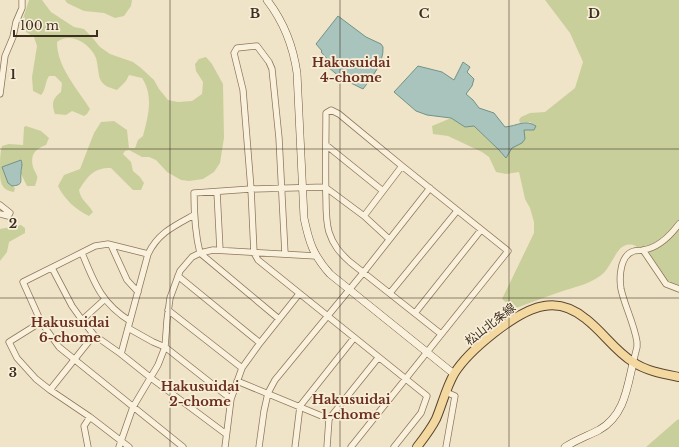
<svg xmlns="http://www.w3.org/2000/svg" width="679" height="447" viewBox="0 0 679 447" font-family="'Libre Baskerville','Noto Sans JP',serif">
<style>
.green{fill:#c9cf9b}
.water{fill:#a9c4bc;stroke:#6f938a}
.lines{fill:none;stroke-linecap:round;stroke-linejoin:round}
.street-casing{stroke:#8d765c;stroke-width:7}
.secondary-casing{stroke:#6f573f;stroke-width:8}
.primary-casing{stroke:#5b4430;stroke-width:10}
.street{stroke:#faf1dc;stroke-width:5.5}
.secondary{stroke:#faf1dc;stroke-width:7}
.primary{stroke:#f3d9a0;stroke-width:8}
.grid{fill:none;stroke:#3d2e20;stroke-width:1;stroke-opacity:0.55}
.labels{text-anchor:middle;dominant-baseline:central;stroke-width:3.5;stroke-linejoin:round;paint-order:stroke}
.street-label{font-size:12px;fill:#3d2e20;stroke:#f7eed8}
.neighbourhood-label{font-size:13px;font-weight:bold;fill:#6b2e1e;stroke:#f7eed8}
.grid-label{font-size:13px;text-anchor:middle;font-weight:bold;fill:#3d2e20;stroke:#f7eed8;stroke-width:3.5;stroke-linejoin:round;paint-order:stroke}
</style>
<rect width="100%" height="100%" fill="#f0e4c8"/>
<!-- green -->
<path class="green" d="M29 0H42L51 12 74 27 84 29 91 36 100 47 110 54 133 62 141 68 154 80 159 89 168 100 178 102 192 101 202 94 203 82 196 71 195 64 199 59 206 57 212 64 223 84 224 138 220 163 214 172 203 179 189 181 181 180 167 172 156 160 149 157H142L129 150 125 151 123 154 131 162 133 171 140 177 144 183 141 190H133L111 168C93 168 88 176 79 190 81 201 88 203 93 212L89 216C76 210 64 199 58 186L64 175 80 169 94 133 101 122 114 121 127 130 129 148H135L138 140 143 136C148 117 154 96 142 78L129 75 126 81 117 90C111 88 105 87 101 81 97 74 99 62 94 54 87 42 69 32 57 42 57 67 77 88 90 109L87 114 84 116 72 111 66 115 55 114C51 103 53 98 61 92L62 83 55 76H49C45 82 46 90 41 95L33 91 32 77 37 46 34 37 26 32 21 25Z
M65 0H132L131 6 124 16 115 18 104 13 84 11 67 3Z
M545 0H679V293L664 287 636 246C616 238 614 267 600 276 588 285 574 287 560 292 545 297 529 303 514 309L502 299 534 233V222L530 208 525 199 519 172 506 174 496 172 489 157 482 152 448 136 433 134 432 126 451 118 465 127 474 126 499 150 506 158 511 148 522 143 523 130 536 126 530 122 520 123 519 120 521 117 530 113 545 112 575 88 583 62 570 33Z
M26 126 41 131 49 138 46 145C35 149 30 155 33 167 34 170 36 173 37 176 38 179 36 182 35 186H27L21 174 22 168 8 183 15 188 14 192C0 190 0 181 0 168 0 160 0 153 2 146L9 144 23 145 24 127Z
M21 225 25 228V233L9 242 7 252 0 261V229Z
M679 419V447H646L677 420Z"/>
<!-- water -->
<path class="water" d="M338 16 366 37 381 44 383 47C384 63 372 77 363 89L341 78 328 67 331 63 321 52 322 51 316 44Z
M463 62 470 67 467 72 474 79 472 86 466 94 473 100 479 108 494 113 505 127C517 126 525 119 536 126L534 130H524L525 139 522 143 512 148 506 158 499 150 474 126 465 127 451 118 427 115 416 111 394 92 418 66 442 72 454 80Z
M21 160C23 165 21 168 21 173 20 181 24 185 12 186L8 183 2 167Z"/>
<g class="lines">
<!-- street casing -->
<g class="street-casing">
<path id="street" d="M0 94 5 56 13 37 16 22 22 8V0
M326 145 383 191
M217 192 220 250
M0 205 10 213 8 216 0 214
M364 216 402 166
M111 245 127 280 138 292
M643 250 666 284 679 289
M82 253C94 282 101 303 130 321
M148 254 108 244 95 246 23 282 41 322 59 347 183 447
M285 254 279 138 272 69 269 62 257 46 237 48 234 53 243 90 251 189 254 253 258 260 427 396 421 413 394 447
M52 268 72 306 82 320 94 335 121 354 151 378 226 434
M178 276 260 343
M390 293 457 211
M168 310 242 368
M415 313 481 230
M279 319 200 253C195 233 194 213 194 193L251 189 325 187 364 216 389 239
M82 320 104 300
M41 322 9 342 17 358 36 379 50 390 90 417 129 447
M128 328 153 342 165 347 231 399
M121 354 148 254C158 233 174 226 194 215
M633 363 637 347V342C634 323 625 307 621 289 619 277 620 255 634 251 637 250 640 251 643 250 658 248 670 236 679 224
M237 381 329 419
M50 390 94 335
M88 447 84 426 90 417
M119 447 133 407 158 365 165 347 167 320 170 298 180 271 192 257 200 253 213 250 316 256
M225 447 231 399 242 368 260 343 299 294
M259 447 264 411 268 393 275 380 363 273 430 188
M295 447 300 406 354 338
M327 447 329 419 378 358
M351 447 508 251 402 166 339 114 331 110 326 113C326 142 325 170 326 199 326 210 326 222 329 232 333 245 340 253 350 262L441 334
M446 447 455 396 446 392"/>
</g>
<!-- secondary casing -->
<g class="secondary-casing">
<path id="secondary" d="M267 0C284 22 293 45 297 73L304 218C309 242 313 255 330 274L454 374
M565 447C576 440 587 436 599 430 624 416 627 389 633 363"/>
</g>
<!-- primary casing -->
<g class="primary-casing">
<path id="primary" d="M417 447C424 438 431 429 436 419 442 405 446 388 454 374 468 351 517 310 544 306 560 303 574 309 586 319 603 332 615 351 633 362 646 371 664 374 679 377"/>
</g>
<!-- street -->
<use href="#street" class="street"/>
<!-- secondary -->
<use href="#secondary" class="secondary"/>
<!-- primary -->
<use href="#primary" class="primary"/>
</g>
<!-- grid -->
<path class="grid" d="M170 0V447M340 0V447M509 0V447M0 149H679M0 298H679"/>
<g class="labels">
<!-- street labels -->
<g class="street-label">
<text transform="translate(490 324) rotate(-38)">松山北条線</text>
</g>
<!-- neighbourhood labels -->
<g class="neighbourhood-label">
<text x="351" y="62">Hakusuidai<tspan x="351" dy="15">4-chome</tspan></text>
<text x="70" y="322">Hakusuidai<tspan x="70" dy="15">6-chome</tspan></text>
<text x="200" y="386">Hakusuidai<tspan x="200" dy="15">2-chome</tspan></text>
<text x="351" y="399">Hakusuidai<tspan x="351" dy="15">1-chome</tspan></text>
</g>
</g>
<g class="grid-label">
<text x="255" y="18">B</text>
<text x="424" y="18">C</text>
<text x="594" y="18">D</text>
<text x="13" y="79">1</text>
<text x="13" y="228">2</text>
<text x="13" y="377">3</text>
</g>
<!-- scale -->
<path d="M14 30v6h83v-6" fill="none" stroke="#3d2e20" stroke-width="2"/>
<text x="20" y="30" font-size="12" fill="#3d2e20" stroke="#f7eed8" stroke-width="3" paint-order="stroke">100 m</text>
</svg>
